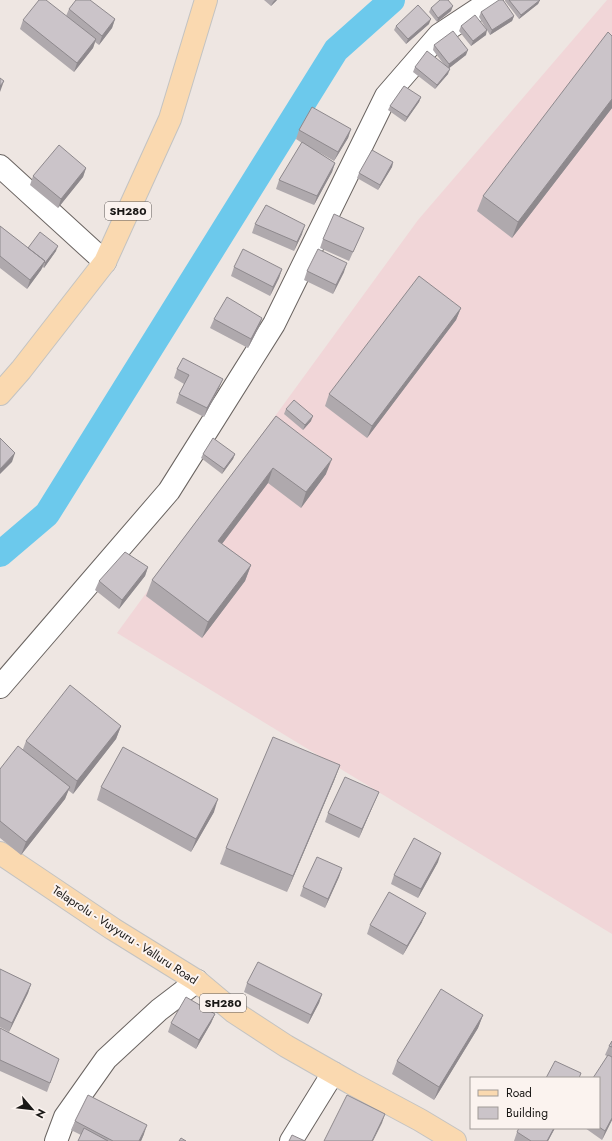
<svg xmlns="http://www.w3.org/2000/svg" width="612" height="1141" viewBox="0 0 612 1141" font-family="Jost,sans-serif">
<style>
.education{fill:#f1d6d8}
.lines{fill:none;stroke-linecap:round;stroke-linejoin:round}
.canal{stroke:#6cc9ec;stroke-width:26}
.minor-casing{stroke:#6a6461;stroke-width:24}
.primary-casing{stroke:#c3c3c2;stroke-width:24}
.minor{stroke:#fff;stroke-width:22}
.primary{stroke:#fad9b0;stroke-width:22}
.wall{fill:#afa9ad}
.shaded-wall{fill:#8e898d}
.building{fill:#cbc4c9;stroke:#8e898d}
.labels{text-anchor:middle;dominant-baseline:central;stroke-width:4;stroke-linejoin:round;paint-order:stroke}
.shield{fill:#fbf3ef;stroke:#5d5956;stroke-width:1}
.shield-label{font-size:11px;font-weight:bold;fill:#191715}
.street-label{font-size:12px;fill:#191715;stroke:#fbf3ef}
</style>
<rect width="100%" height="100%" fill="#eee6e2"/>
<!-- education -->
<path class="education" d="M607 0H612V934L117 633 418 220Z"/>
<g class="lines">
<!-- canal -->
<path class="canal" d="M0 554 47 514 336 50 392 0"/>
<!-- minor casing -->
<g class="minor-casing">
<path id="minor" d="M0 166 105 262
M0 687 169 491 274 324 386 96 439 35 492 0
M56 1141 65 1117 106 1059 159 1010 197 981
M291 1141 333 1073"/>
</g>
<!-- primary casing -->
<g class="primary-casing">
<path id="primary" d="M0 394 21 370 105 262 170 119 206 0
M0 853 113 929 197 981 234 1012 286 1046 351 1083 420 1120 455 1141"/>
</g>
<!-- minor -->
<use href="#minor" class="minor"/>
<!-- primary -->
<use href="#primary" class="primary"/>
</g>
<!-- wall -->
<path class="wall" d="M264 0H277L271 6Z
M505 0H540L538 4 519 19 505 1Z
M431 8 451 11 437 22 429 12Z
M69 9 115 19 112 28 99 45 95 42 93 48 74 72 20 29 23 20 66 16Z
M481 12 514 16 512 21 490 35 479 17Z
M429 24 406 44 394 30 396 26Z
M461 26 486 35 471 46 459 31Z
M612 36V108L512 238 477 211 483 196Z
M434 45 466 55 448 69V74L435 89 413 72 415 67 445 66 433 50Z
M421 97 419 102 405 122 388 110 390 106Z
M351 129 348 138 334 161 315 150 335 163 332 172 314 205 276 189 279 180 302 143 296 139 299 130Z
M393 162 392 167 378 190 357 178 359 173Z
M86 168 83 177 58 208 30 185 33 176Z
M255 224 302 234 294 251 252 233Z
M0 226 28 248 56 251 44 268 43 267 41 270 27 289 0 268Z
M360 237 349 261 320 248 323 239Z
M234 267 282 269 279 278 270 296 231 276Z
M307 271 344 272 333 294 304 280Z
M461 308 456 320 367 438 325 406 329 394Z
M262 318 259 327 248 348 210 328 214 319Z
M177 369 219 388 204 417 176 403 179 394 184 384 174 378Z
M286 409 311 421 303 430 284 414Z
M276 416 326 474 301 508 268 483 222 544 251 565 245 581 202 638 146 596 152 580Z
M203 454H235L233 459 222 474 201 458Z
M148 567 145 576 119 609 95 590 99 581Z
M121 726 116 739 73 794 68 790 65 799 21 855 0 838V769L23 749 26 741Z
M340 765 334 781 287 892 220 864 226 848Z
M101 787 214 812 191 852 97 800Z
M379 792 375 801 359 838 325 822 328 813Z
M438 862 418 898 391 884 394 875Z
M342 868 339 877 325 908 300 896 303 887Z
M422 922 403 955 367 934 370 925Z
M0 969 31 984 28 993 9 1032 0 1027Z
M247 983 322 994 319 1003 308 1024 244 992Z
M215 1014 211 1023 196 1049 168 1032 171 1023Z
M483 1015 478 1028 434 1100 392 1074 397 1061Z
M0 1028 59 1059 47 1092 0 1071Z
M612 1041V1120L602 1140 585 1128H599V1078L607 1056 605 1055 609 1046Z
M75 1121 144 1134 141 1141H78L81 1135 71 1130Z
M555 1128 548 1141H514L517 1132Z"/>
<!-- shaded-wall -->
<path class="shaded-wall" d="M275 0H277L271 6 273 2Z
M540 0 538 4 519 19 521 15Z
M453 6 451 11 437 22 438 18Z
M514 16 512 21 490 35 492 30Z
M115 19 112 28 99 45 102 36Z
M431 19 429 24 406 44 408 39Z
M487 30 486 35 471 46 473 41Z
M96 39 93 48 74 72 77 63Z
M468 50 466 55 448 69 449 64Z
M450 69 448 74 435 89 437 85Z
M4 81 0 92V86Z
M421 97 419 102 405 122 407 117Z
M612 99V108L512 238 518 222Z
M351 129 348 138 334 161 338 152Z
M393 162 392 167 378 190 380 185Z
M335 163 332 172 314 205 317 196Z
M86 168 83 177 58 208 61 199Z
M305 225 302 234 294 251 297 242Z
M58 246 56 251 44 268 45 263Z
M45 261 41 270 27 289 30 280Z
M347 263 344 272 333 294 336 285Z
M282 269 279 278 270 296 273 287Z
M461 308 456 320 367 438 372 426Z
M262 318 259 327 248 348 251 339Z
M223 379 219 388 204 417 207 408Z
M313 416 311 421 303 430 305 425Z
M15 453 12 462 0 474V469Z
M235 454 233 459 222 474 224 469Z
M332 459 326 474 301 508 306 492Z
M273 468 268 483 212 557 218 541Z
M251 565 245 581 202 638 208 622Z
M148 567 145 576 119 609 122 600Z
M121 726 116 739 73 794 77 781Z
M340 765 334 781 287 892 293 876Z
M70 787 65 799 21 855 26 842Z
M379 792 375 801 359 838 362 829Z
M218 799 214 812 191 852 196 839Z
M441 853 438 862 418 898 421 889Z
M342 868 339 877 325 908 328 899Z
M426 913 422 922 403 955 407 946Z
M31 984 28 993 9 1032 12 1023Z
M322 994 319 1003 308 1024 311 1015Z
M215 1014 211 1023 196 1049 199 1040Z
M483 1015 478 1028 434 1100 439 1087Z
M385 1114 382 1123 373 1141H372Z
M612 1118V1120L602 1140 605 1131Z
M147 1125 144 1134 141 1141H139Z
M554 1128H555L548 1141H547Z"/>
<!-- building -->
<path class="building" d="M39 0H46L96 39 77 63 23 20Z
M76 0H90L115 19 102 36 69 9Z
M440 0H448L453 6 438 18 431 8Z
M499 0H503L514 16 492 30 481 12Z
M509 0H540L521 15Z
M418 5 431 19 408 39 396 26Z
M475 15 487 30 473 41 461 26Z
M453 31 468 50 449 64 434 45Z
M608 32 612 36V99L518 222 483 196Z
M427 51 450 69 437 85 415 67Z
M0 78 4 81 0 86Z
M404 86 421 97 407 117 390 106Z
M312 107 351 129 338 152 299 130Z
M302 142 335 163 317 196 279 180Z
M59 145 86 168 61 199 33 176Z
M372 150 393 162 380 185 359 173Z
M266 205 305 225 297 242 255 224Z
M334 214 364 228 353 252 323 239Z
M0 226 45 261 30 280 0 256Z
M40 232 58 246 45 263 44 262 45 261 28 248Z
M243 249 282 269 273 287 234 267Z
M318 249 347 263 336 285 307 271Z
M419 276 461 308 372 426 329 394Z
M227 297 262 318 251 339 214 319Z
M183 358 223 379 207 408 179 394 189 375 177 369Z
M294 400 313 416 305 425 286 409Z
M276 416 332 459 306 492 273 468 218 541 251 565 208 622 152 580Z
M0 438 15 453 0 469Z
M213 438 235 454 224 469 203 454Z
M125 552 148 567 122 600 99 581Z
M70 685 121 726 77 781 26 741Z
M273 737 340 765 293 876 226 848Z
M18 746 70 787 26 842 0 821V769Z
M123 747 218 799 196 839 101 787Z
M345 777 379 792 362 829 328 813Z
M414 838 441 853 421 889 394 875Z
M317 857 342 868 328 899 303 887Z
M389 892 426 913 407 946 370 925Z
M258 962 322 994 311 1015 247 983Z
M0 969 31 984 12 1023 0 1017Z
M441 989 483 1015 439 1087 397 1061Z
M186 997 215 1014 199 1040 171 1023Z
M0 1028 59 1059 50 1083 0 1060Z
M612 1041V1047L609 1046Z
M608 1055 612 1057V1118L605 1131 599 1127V1078H593Z
M555 1061 581 1073 579 1078H546Z
M88 1095 147 1125 139 1141H113L75 1121Z
M347 1095 385 1114 372 1141H324Z
M84 1128 108 1141H78Z
M519 1128H554L547 1141H531L517 1132Z
M292 1135 305 1141H289Z
M181 1138 186 1141H179Z"/>
<g class="labels">
<!-- shield labels -->
<g class="shield">
<rect x="105" y="202" width="46" height="18" rx="3"/>
<rect x="200" y="994" width="46" height="18" rx="3"/>
</g>
<g class="shield-label">
<text x="128" y="211">SH280</text>
<text x="223" y="1003">SH280</text>
</g>
<!-- street labels -->
<g class="street-label">
<text transform="translate(125 935) rotate(33)">Telaprolu - Vuyyuru - Valluru Road</text>
</g>
</g>
<!-- legend -->
<rect x="470" y="1077" width="130" height="52" fill="#fbf3ef" stroke="#a19b98"/>
<rect x="478" y="1090" width="20" height="6" fill="#fad9b0" stroke="#a19b98"/>
<text x="506" y="1097" font-size="12" fill="#191715">Road</text>
<rect x="478" y="1107" width="20" height="12" fill="#cbc4c9" stroke="#a19b98"/>
<text x="506" y="1117" font-size="12" fill="#191715">Building</text>
<!-- north arrow -->
<g transform="translate(32 1109) rotate(118)" stroke="#fbf3ef" stroke-width="3" paint-order="stroke">
<path d="M0-3L7 15L0 10L-7 15Z" fill="#191715"/>
<text y="-6" font-size="11" font-weight="bold" text-anchor="middle" fill="#191715">N</text>
</g>
</svg>
